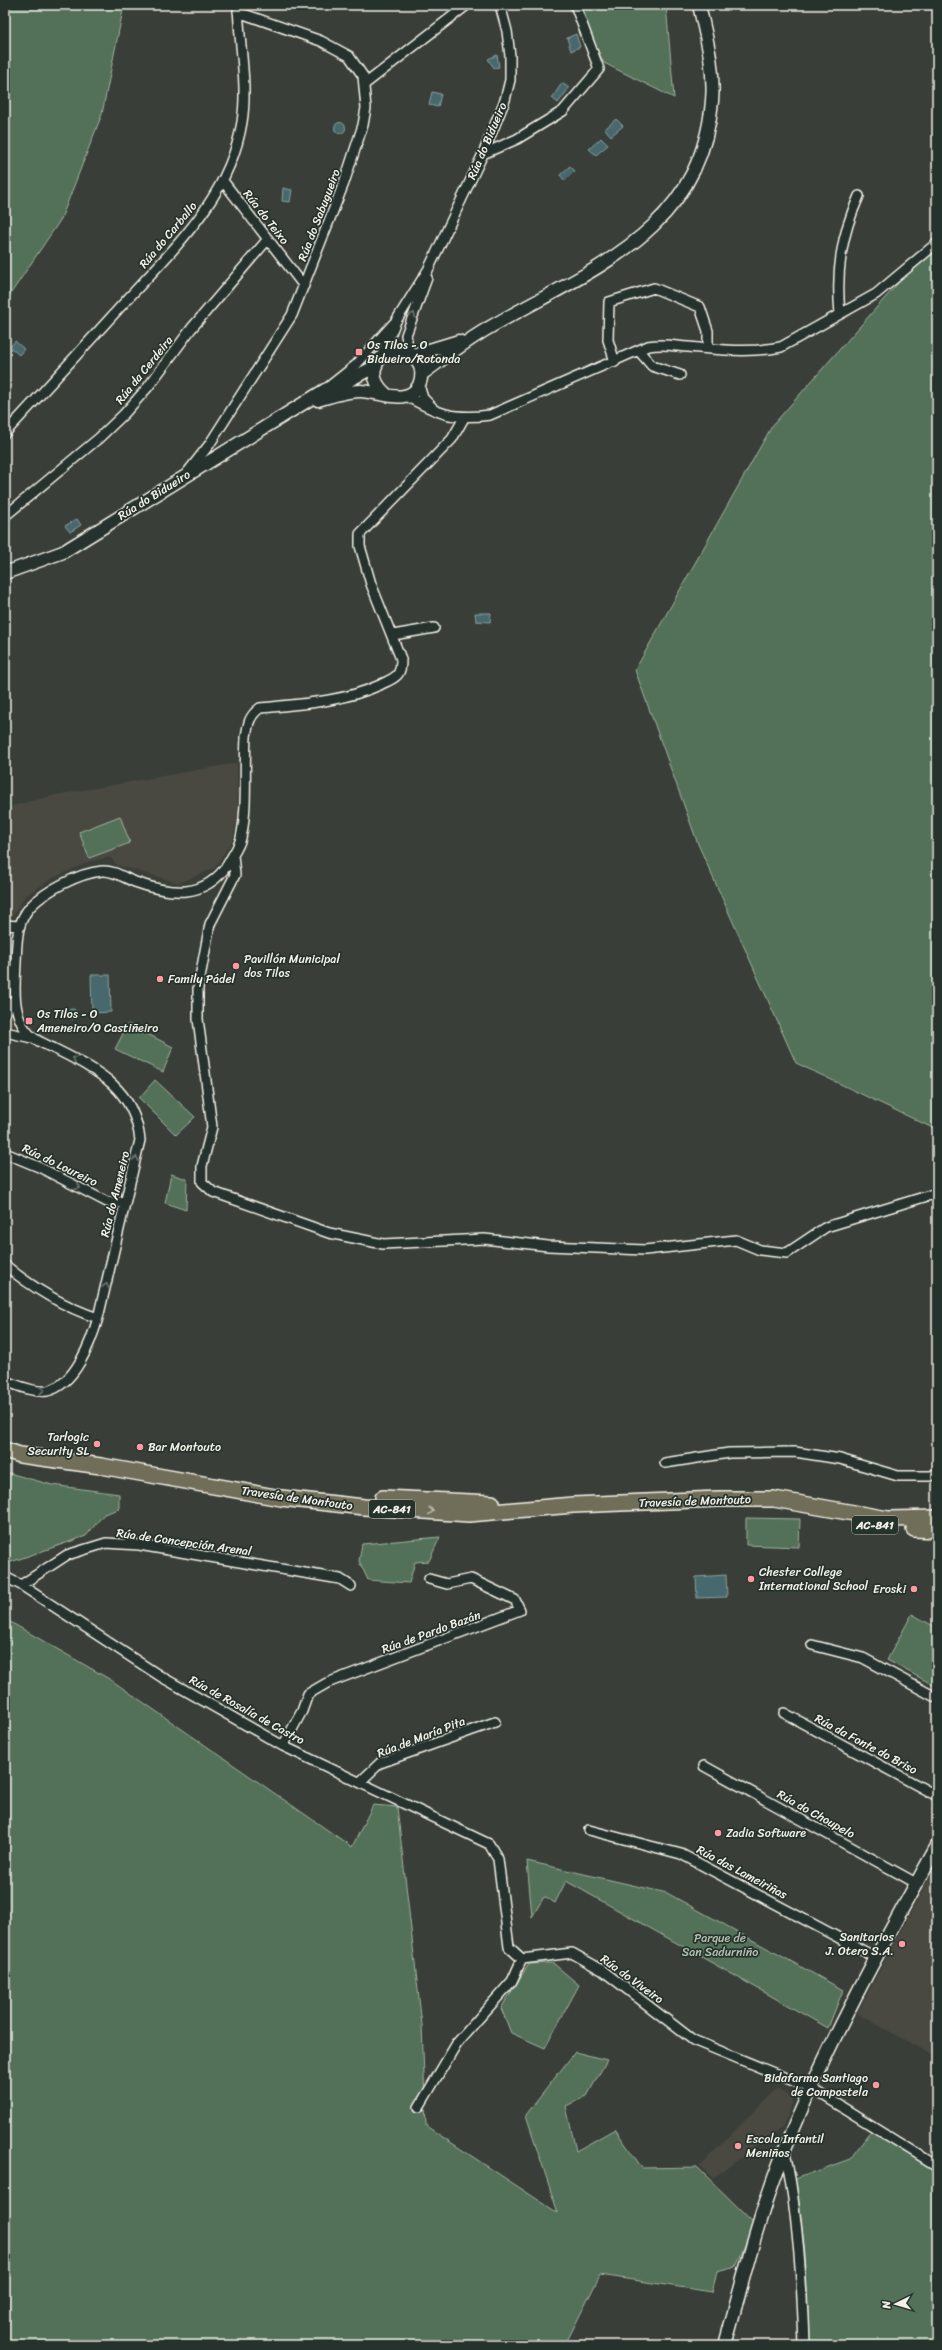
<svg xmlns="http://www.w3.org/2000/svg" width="942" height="2350" viewBox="0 0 942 2350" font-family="Sriracha,sans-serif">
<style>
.built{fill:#494a42}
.green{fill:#527159;stroke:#a3b1a0}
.water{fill:#47696d;stroke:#8c9f9e}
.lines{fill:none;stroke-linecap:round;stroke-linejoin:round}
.minor-casing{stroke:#f4f1e8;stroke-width:12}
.tertiary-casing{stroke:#f4f1e8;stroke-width:15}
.primary-casing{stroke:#f4f1e8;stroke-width:18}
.minor{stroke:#26332d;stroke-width:9}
.tertiary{stroke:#26332d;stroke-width:12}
.primary{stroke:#706e59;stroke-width:15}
.oneway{stroke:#6e766e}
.oneway2{stroke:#bfbdaf}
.poi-dot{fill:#ff9aa2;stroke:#26332d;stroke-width:1.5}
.labels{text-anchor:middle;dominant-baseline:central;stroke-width:3.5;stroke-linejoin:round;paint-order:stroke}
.shield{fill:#26332d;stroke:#b6b8b0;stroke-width:1}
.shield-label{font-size:11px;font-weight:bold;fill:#f4f1e8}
.street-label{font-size:12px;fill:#f4f1e8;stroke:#26332d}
.poi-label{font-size:12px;fill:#f4f1e8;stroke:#26332d;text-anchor:start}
.park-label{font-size:12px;fill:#b3beaf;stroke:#26332d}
</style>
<rect width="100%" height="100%" fill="#393f38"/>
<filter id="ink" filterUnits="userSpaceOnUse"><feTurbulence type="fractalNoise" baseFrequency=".025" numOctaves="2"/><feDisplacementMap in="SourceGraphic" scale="8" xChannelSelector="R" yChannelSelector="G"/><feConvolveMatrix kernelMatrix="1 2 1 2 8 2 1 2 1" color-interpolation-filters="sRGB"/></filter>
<g filter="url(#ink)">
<!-- built -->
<path class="built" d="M237 763 238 813 233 840 214 868 179 883 117 865 110 857 88 862 53 878 25 896 13 916 5 918V810L12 806 56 795Z
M937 1864V2058L857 2013Z
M777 2088 791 2097 792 2104 783 2127 713 2178 700 2166Z
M937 2139V2162L929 2158Z"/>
<!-- green -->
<path class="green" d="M5 5H124L102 114 61 219 5 302Z
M574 5H666L674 98 604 63Z
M937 239V1130L796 1063 698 844 635 670 772 426Z
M120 816 130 843 89 858 79 832Z
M128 1024 173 1047 163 1072 115 1049Z
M155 1080 195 1117 176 1135 139 1098Z
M171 1174 187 1179 186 1210 165 1203Z
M5 1472 52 1485 119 1494V1509L104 1514 86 1536 5 1564Z
M746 1518 800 1519 799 1547 746 1545Z
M440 1537 429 1561 415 1562 409 1583 368 1580 359 1561 362 1544Z
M912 1614 937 1628V1687L887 1660Z
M5 1619 111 1680 352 1847 373 1805 397 1807 422 2025 426 2126 558 2213 526 2115 575 2052 607 2060 587 2096 566 2106 576 2151 615 2129 642 2168 697 2167 754 2223 736 2267 717 2272 712 2292 600 2275 565 2345H5Z
M527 1861 667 1893 843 1990 828 2028 566 1881 555 1903 544 1897 532 1917Z
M553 1963 579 1985 545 2048 511 2033 501 2008 529 1964Z
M874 2127 937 2166V2345H801L790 2181 850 2159Z"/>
<!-- water -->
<path class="water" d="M576 34 580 47 571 51 567 38Z
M497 55 499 67 494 68 488 59Z
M562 83 569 88 558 103 552 98Z
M432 92 441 94 438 107 429 105Z
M616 119 623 126 611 136 605 129Z
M334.5 128a5.5 5.5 0 1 1 11 0a5.5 5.5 0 1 1-11 0Z
M601 138 608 145 596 155 589 149Z
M570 166 575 171 565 181 560 175Z
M283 188 292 190 290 202 282 201Z
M15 341 24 349 19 355 10 347Z
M77 519 81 525 70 532 65 526Z
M475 613H491L490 622 476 621Z
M91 975H110L111 1012 92 1013Z
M67 1014a5 5 0 1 1 10 0a5 5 0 1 1-10 0Z
M726 1575 727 1597 697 1598 696 1577Z"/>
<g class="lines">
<!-- minor casing -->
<g class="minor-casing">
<path id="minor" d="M365 84 467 5
M483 154 517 139 563 111 599 69 575 5
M223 181 304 286
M840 314C836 271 841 236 859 196
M639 351 652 366 680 375
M409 352 406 335 427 278
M381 357 396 321 428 270 439 247 483 154 505 100 510 80V56L507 31 500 5
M615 362 608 340 609 302 654 288 700 307 708 331V347
M419 385 423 398 432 407
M327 388 356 365 394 323
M406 396C439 414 452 420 490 415L648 346C663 343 674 346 688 347 718 350 752 353 781 347L876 294 937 243
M5 433C45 390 84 347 123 304 172 250 230 198 242 122 248 84 239 43 238 5
M187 473 209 445 292 315 344 183 363 125 366 108 363 76 349 56 321 41 238 12
M5 516 99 438 124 414 148 387 191 329 268 239
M393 635 434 628
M233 855 235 875 210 924 198 988V1019L212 1127 202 1166V1182L213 1192 329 1233 383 1244 484 1239 548 1246 645 1250 736 1240 760 1250 787 1253 826 1227 937 1193
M5 925 19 926
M5 1013 15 998
M5 1032 32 1038
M5 1153 39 1167 107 1202 116 1203 126 1200
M5 1265C31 1287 66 1308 98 1318
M5 1381C17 1385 34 1393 47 1391 75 1385 91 1342 98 1318L140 1140C134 1089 99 1071 57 1050 45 1044 32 1040 25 1029 12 1011 15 984 16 962 17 943 16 923 30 907 45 891 79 873 102 871 114 870 124 878 135 882 171 895 205 899 228 864 232 856 239 847 241 838 248 806 244 770 246 737 248 724 249 716 260 708 301 704 342 702 380 685 385 682 392 680 396 676 401 672 401 665 401 659L371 584 360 546V534L452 439 464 418
M665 1463 729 1453 795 1452 840 1459 898 1476H931L937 1473
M5 1577 21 1585 160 1676 283 1746 489 1844 498 1859 509 1947 522 1959 572 1953 602 1970 693 2040 813 2089 937 2166
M21 1585 67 1555 106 1543 139 1545 340 1579 351 1586
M812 1645 863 1658 937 1698
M784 1713 937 1796
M283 1746 302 1711 308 1694 327 1683 520 1610 515 1600 471 1579 447 1584 429 1579
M704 1766 916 1883
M360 1782 380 1763 495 1722
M589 1830 681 1854 875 1957
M419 2107 457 2043 512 1981 522 1959
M785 2151C798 2214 802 2280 804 2345"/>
</g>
<!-- tertiary casing -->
<g class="tertiary-casing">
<path id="tertiary" d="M413 355 459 341
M422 374C444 358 467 340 492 326 591 269 701 232 712 101 715 69 706 36 699 5
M318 400C331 396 346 391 360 391 379 391 407 407 419 385 422 378 422 370 419 364 405 330 351 364 386 394
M5 573 63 552 325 390 340 385 376 366
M725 2345C743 2280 759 2214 784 2151 826 2046 882 1945 937 1846"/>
</g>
<!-- primary casing -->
<g class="primary-casing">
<path id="primary" d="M5 1450 20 1455 101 1466 281 1498 364 1507 469 1514 573 1505 718 1499H774L888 1519 937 1518
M383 1498 492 1503
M914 1529 937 1530"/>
</g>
<!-- minor -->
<use href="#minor" class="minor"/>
<!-- tertiary -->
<use href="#tertiary" class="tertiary"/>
<!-- primary -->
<use href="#primary" class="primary"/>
</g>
<!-- one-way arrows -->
<defs><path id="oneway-chevron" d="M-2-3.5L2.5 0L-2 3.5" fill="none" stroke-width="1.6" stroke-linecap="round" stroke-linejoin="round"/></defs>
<g class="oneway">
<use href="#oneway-chevron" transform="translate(413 315) rotate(-67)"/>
<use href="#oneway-chevron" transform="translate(75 1059) rotate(-151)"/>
<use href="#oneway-chevron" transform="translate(136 1159) rotate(-78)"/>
<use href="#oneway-chevron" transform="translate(78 1187) rotate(27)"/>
<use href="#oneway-chevron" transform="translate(106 1286) rotate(-77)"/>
<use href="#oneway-chevron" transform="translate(42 1390) rotate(-4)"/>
</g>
<use class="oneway2" href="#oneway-chevron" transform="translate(431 1511) rotate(3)"/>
</g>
<!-- markers -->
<g class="poi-dot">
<rect x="355" y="348" width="8" height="8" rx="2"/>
<circle cx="236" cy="966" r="4"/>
<circle cx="160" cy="979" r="4"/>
<rect x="25" y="1017" width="8" height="8" rx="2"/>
<circle cx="97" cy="1444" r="4"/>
<circle cx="140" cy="1447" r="4"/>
<circle cx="751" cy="1579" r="4"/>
<circle cx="914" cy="1589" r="4"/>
<circle cx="718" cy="1833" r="4"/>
<circle cx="902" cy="1944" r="4"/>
<circle cx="876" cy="2085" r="4"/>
<circle cx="738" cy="2146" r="4"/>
</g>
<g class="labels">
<!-- shield labels -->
<g class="shield">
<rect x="369" y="1500" width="46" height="18" rx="3"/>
<rect x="852" y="1516" width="46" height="18" rx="3"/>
</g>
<g class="shield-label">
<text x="392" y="1509">AC-841</text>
<text x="875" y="1525">AC-841</text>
</g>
<!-- street labels -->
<g class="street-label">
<text transform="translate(487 141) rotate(-67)">Rúa do Bidueiro</text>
<text transform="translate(319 215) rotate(-69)">Rúa do Sabugueiro</text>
<text transform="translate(266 217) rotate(52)">Rúa do Teixo</text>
<text transform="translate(168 235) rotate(-50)">Rúa do Carballo</text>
<text transform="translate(144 370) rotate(-51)">Rúa da Cerdeira</text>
<text transform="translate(154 495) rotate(-32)">Rúa do Bidueiro</text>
<text transform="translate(60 1165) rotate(26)">Rúa do Loureiro</text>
<text transform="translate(115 1194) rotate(-76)">Rúa do Ameneiro</text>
<text transform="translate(297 1498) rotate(8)">Travesía de Montouto</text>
<text transform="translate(695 1501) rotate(-2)">Travesía de Montouto</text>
<text transform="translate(184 1542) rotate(8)">Rúa de Concepción Arenal</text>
<text transform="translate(431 1632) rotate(-20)">Rúa de Pardo Bazán</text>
<text transform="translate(247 1710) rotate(29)">Rúa de Rosalía de Castro</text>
<text transform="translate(421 1737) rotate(-21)">Rúa de María Pita</text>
<text transform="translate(866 1744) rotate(28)">Rúa da Fonte do Briso</text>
<text transform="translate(816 1814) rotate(29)">Rúa do Choupelo</text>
<text transform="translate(742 1872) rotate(28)">Rúa das Lameiriñas</text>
<text transform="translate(632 1979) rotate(36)">Rúa do Viveiro</text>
</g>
<!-- poi labels -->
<g class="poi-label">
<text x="367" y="345">Os Tilos - O<tspan x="367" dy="14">Bidueiro/Rotonda</tspan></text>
<text x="244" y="959">Pavillón Municipal<tspan x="244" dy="14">dos Tilos</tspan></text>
<text x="168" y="979">Family Pádel</text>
<text x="37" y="1014">Os Tilos - O<tspan x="37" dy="14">Ameneiro/O Castiñeiro</tspan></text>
<text x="89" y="1437" text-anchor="end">Tarlogic<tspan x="89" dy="14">Security SL</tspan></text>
<text x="148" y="1447">Bar Montouto</text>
<text x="759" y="1572">Chester College<tspan x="759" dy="14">International School</tspan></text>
<text x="906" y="1589" text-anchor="end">Eroski</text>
<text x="726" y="1833">Zadia Software</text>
<text x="894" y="1937" text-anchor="end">Sanitarios<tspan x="894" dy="14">J. Otero S.A.</tspan></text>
<text x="868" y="2078" text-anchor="end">Bidafarma Santiago<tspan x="868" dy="14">de Compostela</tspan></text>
<text x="746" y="2139">Escola Infantil<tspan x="746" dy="14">Meniños</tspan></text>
</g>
<!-- park labels -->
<g class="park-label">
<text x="720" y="1938">Parque de<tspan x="720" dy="14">San Sadurniño</tspan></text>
</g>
</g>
<!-- margin -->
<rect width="942" height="2350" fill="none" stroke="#26332d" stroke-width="20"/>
<rect x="10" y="10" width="922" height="2330" fill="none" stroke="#f4f1e8" stroke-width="1.5" filter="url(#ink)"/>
<!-- north arrow -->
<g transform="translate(896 2304) rotate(265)" stroke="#26332d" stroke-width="3" paint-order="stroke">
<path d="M0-3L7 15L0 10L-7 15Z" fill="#f4f1e8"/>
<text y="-6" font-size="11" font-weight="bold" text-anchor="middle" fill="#f4f1e8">N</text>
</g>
</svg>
